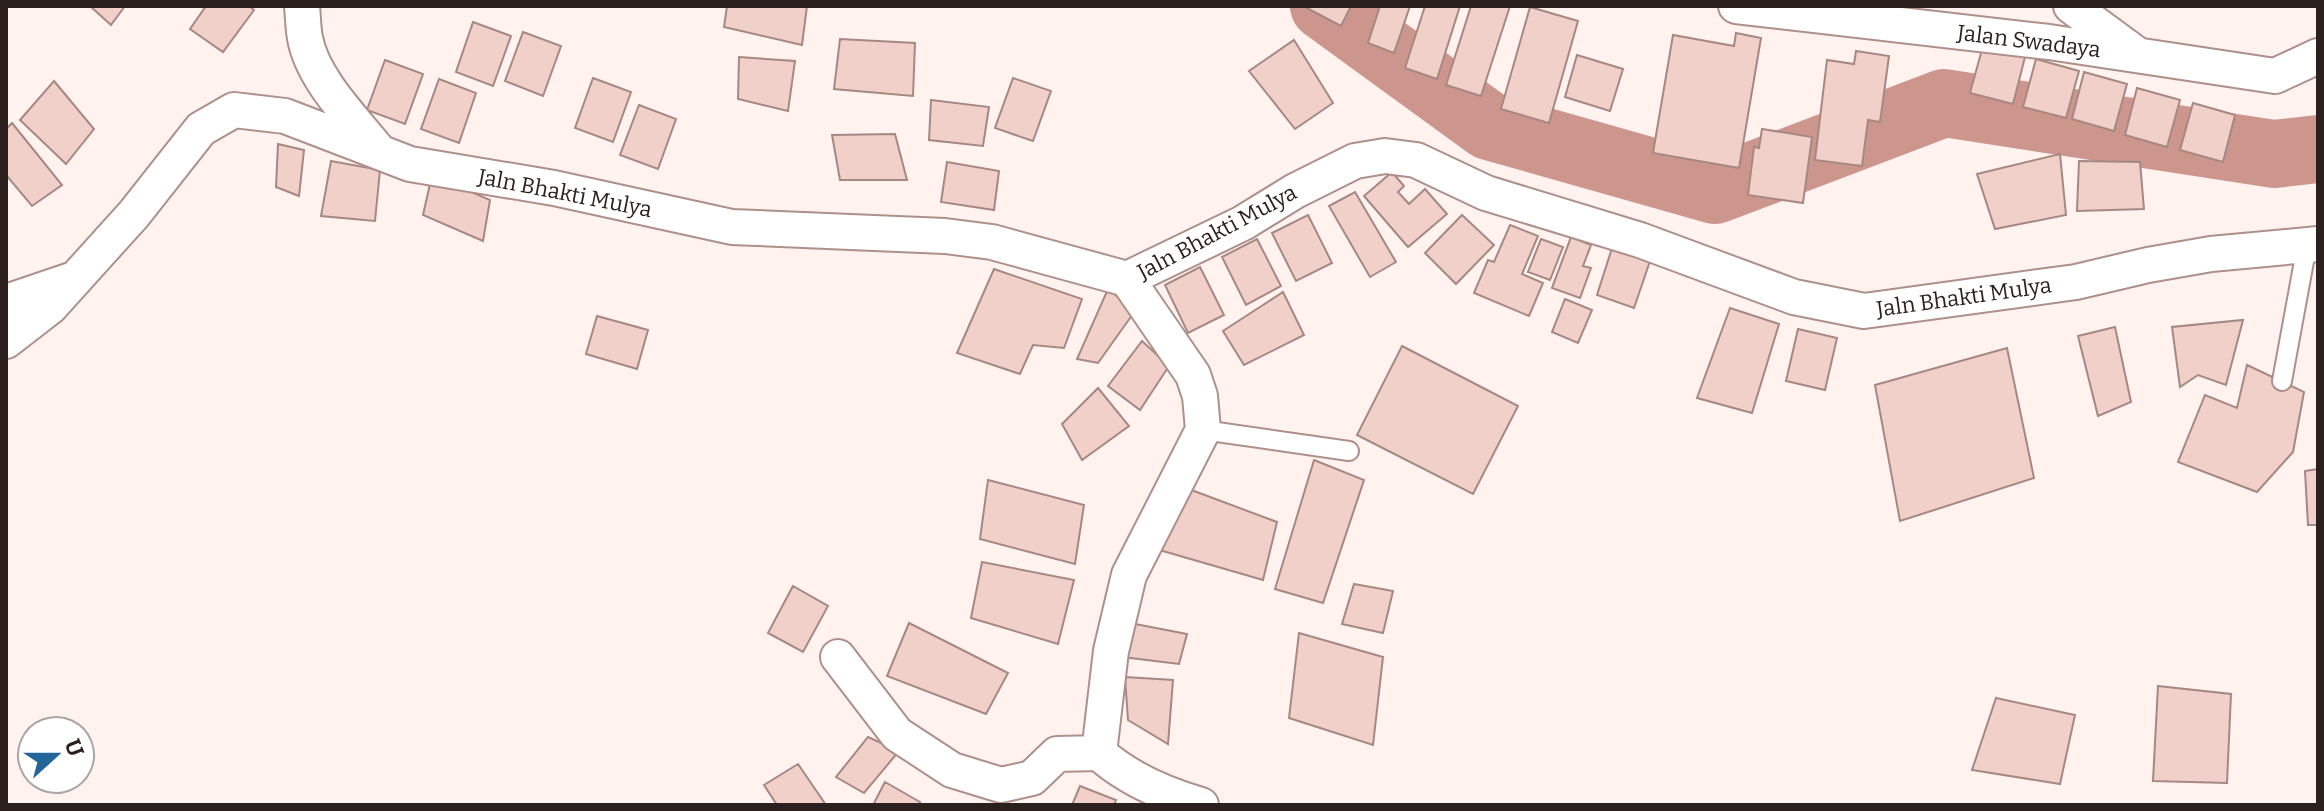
<svg xmlns="http://www.w3.org/2000/svg" width="2324" height="811" viewBox="0 0 2324 811" font-family="Bitter,serif">
<style>
.lines{fill:none;stroke-linecap:round;stroke-linejoin:round}
.river{stroke:#cc968c;stroke-width:68}
.building{fill:#f1d0ca;stroke:#a68883;stroke-width:2}
.service-casing{stroke:#ae908a;stroke-width:22}
.minor-casing{stroke:#ae908a;stroke-width:38}
.service{stroke:#fff;stroke-width:18}
.minor{stroke:#fff;stroke-width:34}
.labels{text-anchor:middle;dominant-baseline:central;stroke-width:6;stroke-linejoin:round;paint-order:stroke}
.street-label{font-size:22px;fill:#2c201e;stroke:#fff}
</style>
<rect width="100%" height="100%" fill="#fff2ef"/>
<g class="lines">
<!-- river -->
<path class="river" d="M1324 6 1489 126 1715 190 1944 103 2274 154 2318 149"/>
</g>
<!-- building -->
<path class="building" d="M90 6H125L111 25Z
M206 6H249L254 10 223 52 190 29Z
M727 6H807L802 45 724 27Z
M1303 6H1351L1341 26Z
M1380 6H1410L1394 53 1368 43Z
M1425 6H1460L1437 79 1405 68Z
M1471 6H1510L1481 96 1446 85Z
M1530 7 1578 21 1549 123 1501 109Z
M473 22 511 36 493 86 456 72Z
M523 32 561 46 543 96 505 81Z
M1736 33 1761 38 1739 168 1653 153 1673 35 1734 46Z
M840 39 915 43 913 96 834 89Z
M1294 40 1333 103 1295 129 1249 71Z
M1983 46 2025 57 2013 104 1970 93Z
M1856 51 1889 56 1880 122 1868 120 1862 166 1815 160 1827 60 1854 64Z
M1577 55 1623 69 1610 111 1565 97Z
M739 57 795 61 788 111 738 99Z
M2036 59 2079 71 2066 118 2023 107Z
M385 60 423 74 405 124 367 110Z
M2084 72 2127 84 2114 131 2072 119Z
M593 78 631 92 613 142 575 128Z
M1013 78 1051 91 1033 141 995 128Z
M439 79 476 93 459 143 421 129Z
M54 81 94 129 66 164 20 120Z
M2137 88 2180 100 2167 147 2125 135Z
M931 100 989 107 983 146 929 140Z
M2193 103 2235 115 2223 162 2180 150Z
M639 105 676 119 658 169 620 155Z
M12 123 62 185 32 206 6 175V129Z
M1762 129 1812 137 1803 203 1748 195 1754 147 1759 148Z
M895 134 907 180H840L832 135Z
M278 144 304 150 299 196 276 187Z
M2060 154 2066 215 1995 229 1977 174Z
M331 161 380 170 375 221 321 216Z
M2079 161 2140 162 2144 209 2077 211Z
M947 162 999 171 994 210 941 202Z
M1392 172 1404 186 1398 192 1409 204 1425 189 1447 214 1408 247 1364 196Z
M432 175 490 200 483 241 423 215Z
M1355 192 1396 262 1370 277 1329 206Z
M1308 215 1332 263 1296 281 1272 233Z
M1462 215 1494 245 1456 284 1425 253Z
M1510 225 1538 236 1522 274 1543 283 1529 316 1474 293 1488 260 1494 262Z
M1571 237 1591 245 1583 266 1591 268 1580 298 1552 288Z
M1257 239 1281 286 1246 305 1222 257Z
M1541 239 1563 247 1550 280 1528 272Z
M1613 245 1651 258 1634 308 1597 295Z
M1200 267 1224 315 1188 333 1165 285Z
M994 269 1082 299 1064 348 1033 345 1020 374 957 353Z
M1108 289 1135 311 1098 363 1077 359Z
M1283 292 1304 335 1244 365 1223 331Z
M1565 299 1592 310 1578 343 1552 332Z
M1730 308 1779 324 1752 413 1697 398Z
M597 316 648 330 637 369 586 354Z
M2243 320 2226 385 2198 375 2180 387 2172 327Z
M2115 327 2131 402 2098 416 2078 336Z
M1798 329 1837 338 1825 390 1786 381Z
M1142 341 1169 366 1140 410 1108 386Z
M1402 346 1518 406 1473 494 1357 435Z
M2007 348 2034 478 1900 521 1875 385Z
M2247 365 2304 392 2293 452 2257 492 2178 462 2205 395 2237 408Z
M1098 388 1129 426 1082 460 1062 424Z
M1314 460 1364 480 1323 603 1275 589Z
M2318 469V525H2308L2305 471Z
M988 480 1084 505 1075 564 980 539Z
M1178 485 1277 522 1263 580 1156 549Z
M982 562 1074 580 1058 644 971 618Z
M1354 584 1393 591 1383 633 1342 624Z
M793 586 828 606 803 652 768 633Z
M1125 622 1187 634 1179 664 1123 657Z
M909 623 1008 673 986 714 887 676Z
M1299 633 1383 657 1373 745 1289 718Z
M1125 677 1173 680 1168 744 1128 720Z
M2158 686 2231 694 2227 783 2153 781Z
M1996 698 2075 715 2060 784 1972 770Z
M868 737 899 751 864 793 836 777Z
M798 764 826 805H777L764 785Z
M885 782 920 802 918 805H873Z
M1080 786 1116 800 1114 805H1072Z"/>
<g class="lines">
<!-- service casing -->
<g class="service-casing">
<path id="service" d="M2282 381 2307 245
M1203 430 1349 451"/>
</g>
<!-- minor casing -->
<g class="minor-casing">
<path id="minor" d="M302 6C303 16 303 28 305 38 312 78 352 118 377 149
M1736 6 2049 42 2275 76 2318 56
M2071 6 2135 53
M1127 279 1193 375 1200 396 1203 430 1129 575 1111 651 1099 753C1128 779 1163 794 1201 805
M6 302 71 280
M6 341 50 307 134 214 201 129 234 110 285 116 410 164 554 188 732 227 945 236 992 242 1127 279 1243 223 1295 191 1355 161 1385 156 1416 160 1486 193 1640 240 1794 297 1864 311 2076 282 2148 265 2211 254 2318 244
M838 657 897 734 952 770 1001 785 1032 778 1057 754 1099 753"/>
</g>
<!-- service -->
<use href="#service" class="service"/>
<!-- minor -->
<use href="#minor" class="minor"/>
</g>
<g class="labels">
<!-- street labels -->
<g class="street-label">
<text transform="translate(2029 41) rotate(7)">Jalan Swadaya</text>
<text transform="translate(565 193) rotate(11)">Jaln Bhakti Mulya</text>
<text transform="translate(1217 232) rotate(-28)">Jaln Bhakti Mulya</text>
<text transform="translate(1964 297) rotate(-8)">Jaln Bhakti Mulya</text>
</g>
</g>
<!-- border -->
<rect width="2324" height="811" fill="none" stroke="#2c201e" stroke-width="16"/>
<!-- north arrow -->
<g transform="translate(56 755) rotate(69)"><circle r="38" fill="#ffffff" stroke="#aba6a5" stroke-width="2"/>
<path d="M0-6L14 30L0 20L-14 30Z" fill="#24659a"/>
<text y="-12" font-size="22" font-weight="bold" text-anchor="middle" fill="#2c201e">U</text>
</g>
</svg>
